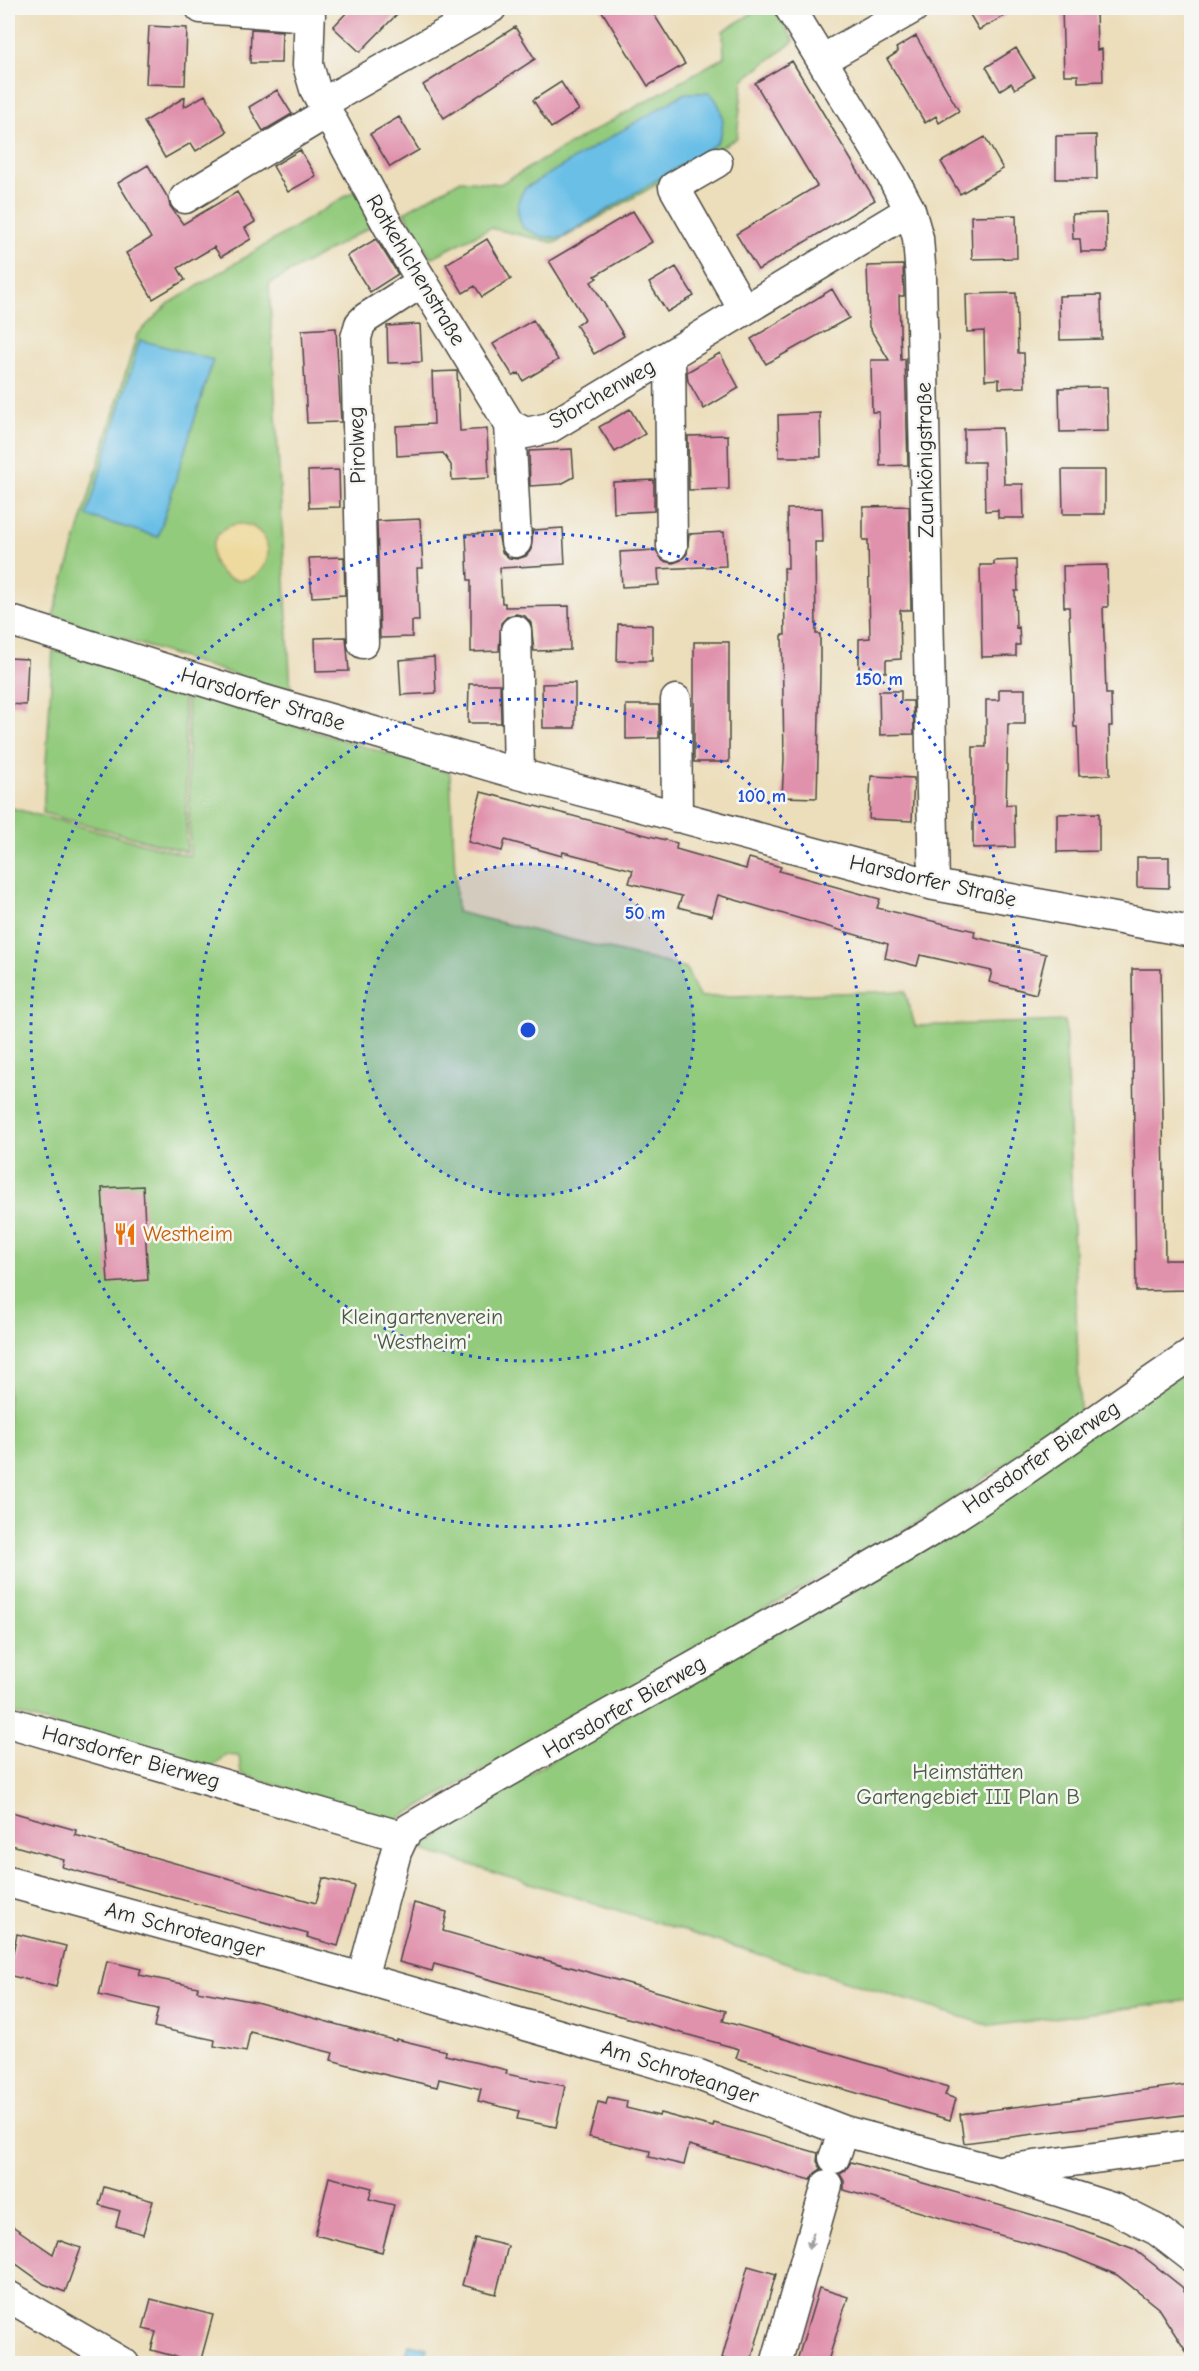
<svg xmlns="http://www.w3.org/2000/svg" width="1199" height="2371" viewBox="0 0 1199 2371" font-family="'Comic Neue',sans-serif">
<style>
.green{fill:#93cb7d;stroke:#5f7b54;stroke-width:1.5}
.sand{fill:#eeda9e;stroke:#8c8264;stroke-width:1.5}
.water{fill:#6bbfe7;stroke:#4b7589;stroke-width:1.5}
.building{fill:#e091ac}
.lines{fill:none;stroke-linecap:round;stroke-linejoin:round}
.minor-casing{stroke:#484641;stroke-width:33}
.minor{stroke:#fff;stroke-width:30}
.oneway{fill:#a0a0a0}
.ring{fill:none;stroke:#1d4ed8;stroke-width:3;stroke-dasharray:3 6}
.labels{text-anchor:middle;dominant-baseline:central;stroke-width:5;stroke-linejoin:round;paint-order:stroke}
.street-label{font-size:22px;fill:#2b2b2b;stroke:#f6f6f2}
.food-label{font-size:22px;fill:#c56008;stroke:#f6f6f2;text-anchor:start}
.park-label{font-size:22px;fill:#4a5b44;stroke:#f6f6f2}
.centre{fill:#1d4ed8;stroke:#f6f6f2;stroke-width:3}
.ring-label{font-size:18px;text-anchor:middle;font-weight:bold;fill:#1d4ed8;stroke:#f6f6f2;stroke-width:5;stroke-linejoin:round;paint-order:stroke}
</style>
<rect width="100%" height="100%" fill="#f6f6f2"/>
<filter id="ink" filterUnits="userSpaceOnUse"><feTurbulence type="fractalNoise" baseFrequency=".0167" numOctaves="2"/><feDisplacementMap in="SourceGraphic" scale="12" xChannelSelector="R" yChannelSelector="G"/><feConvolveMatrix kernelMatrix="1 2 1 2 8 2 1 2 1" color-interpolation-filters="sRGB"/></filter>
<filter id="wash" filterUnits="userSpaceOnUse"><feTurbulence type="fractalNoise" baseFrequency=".008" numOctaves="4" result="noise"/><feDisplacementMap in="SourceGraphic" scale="24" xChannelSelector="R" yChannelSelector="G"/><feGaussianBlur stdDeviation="1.35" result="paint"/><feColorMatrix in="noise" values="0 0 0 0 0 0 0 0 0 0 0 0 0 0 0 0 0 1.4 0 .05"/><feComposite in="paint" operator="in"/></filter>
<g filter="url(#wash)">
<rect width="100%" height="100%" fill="#ecdebb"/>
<!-- green -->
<path class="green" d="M761 8H774L794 41 743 80 737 138 555 243 490 228 431 258 404 212 461 180 500 184 724 57 723 31Z
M359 188 379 222 269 284 291 693 53 616 137 335 168 304Z
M53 650 184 692 187 852 43 813Z
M187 692 450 773 457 912 686 968 699 997 905 991 915 1026 1065 1021 1080 1414 924 1519 393 1822 241 1774 239 1756 225 1755 210 1769 8 1712V807L190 856Z
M1191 1367V2000L991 2026 420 1849 515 1783Z"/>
<!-- sand -->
<path class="sand" d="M212 552a28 28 0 1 1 56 0a28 28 0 1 1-56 0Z"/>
<!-- water -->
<path class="water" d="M685 93H710C724 107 727 127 716 144L561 238 543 237 523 228C516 212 515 203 525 188Z
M140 340 213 360 158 537 87 516Z
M409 2344 427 2348 423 2363H404Z"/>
<g id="blocks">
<!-- building -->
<path class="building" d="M351 8H403L360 52 333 27Z
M600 8H650L685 64 648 86Z
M966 8H1019L979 30Z
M1062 8H1096L1097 50 1102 49 1103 81 1078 82V75H1064Z
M149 26 187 28 185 85 146 84Z
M515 27 535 59 444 118 423 85Z
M251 29 282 31 281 63H250Z
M916 36 959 111 939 123 936 116 925 123 887 59 898 52 896 48Z
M1016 48 1034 77 1015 89 1011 83 1000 90 986 67Z
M792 61 875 200 758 270 736 234 817 186 755 83Z
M561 82 579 110 551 128 533 100Z
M277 90 292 114 263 131 249 107Z
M205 95 227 132 196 151 191 143 165 158 144 122 185 97 184 107Z
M399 117 419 150 390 167 370 134Z
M1096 135 1097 179H1056V136Z
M985 137 1003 169 960 194 941 162Z
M300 150 316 176 288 192 273 166Z
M148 165 168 198 170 206 183 224 237 192 255 222 245 228 251 239 221 257 214 247 178 268 185 280 153 299 126 253 151 238 118 183Z
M633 211 652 242 595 276 597 278 591 282 624 336 594 354 576 325 585 319 549 261Z
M1106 213 1107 252H1081L1080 239H1073L1072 214Z
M1016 215 1017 258 972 259 971 216Z
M376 239 398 274 370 292 347 256Z
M487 239 511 279 482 297 475 286 463 293 446 264Z
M903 265 904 296H899L901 360 905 359 908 465 880 466 879 412H872L871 360H889L869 327 867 266Z
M676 267 694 296 667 312 649 283Z
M832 289 849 318 766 364 751 339Z
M1016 293 1018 353H1024L1025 387 999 388V379L985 380 984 331 967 332 966 294Z
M1101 295 1102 339 1060 340 1059 296Z
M533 320 558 360 523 381 519 373 513 376 493 344Z
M420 324 422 362 388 363 387 326Z
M336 328 341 422 307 423 302 330Z
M720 353 739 388 704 409 688 381 687 372Z
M457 371 460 431 487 429 489 478 452 480 451 465 443 453 397 456 396 426 434 424 432 372Z
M1098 387H1107L1108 431 1060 432 1059 388Z
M630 409 645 434 615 452 599 427Z
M820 413 821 457H779L778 415Z
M1002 428 1004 484H1023L1024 518H998V510L985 511 984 462H964V429Z
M728 435 729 489 689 490 688 436Z
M572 449 574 477 561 484 530 486 529 451Z
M339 470 340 507 309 508 308 471Z
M1062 470H1105V514H1063Z
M654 480V511L614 513 613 482Z
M909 506 911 610H900L901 659 886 660V672H859V639L870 638 868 540H863V507Z
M822 508 823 542H815L816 634H820V675L817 798 782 797 784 759 782 635H785L784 568H788L787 509Z
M420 519 423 568H417L419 621H412V637L380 638 377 521Z
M563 528 565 564 500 568 502 603H505V607L569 606 570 650 534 651 531 623 525 616 516 614 508 616 501 623 499 651 471 652V580H468L466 534 498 533 502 552 509 558 517 559 526 556 531 550 533 530Z
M724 532 726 566 658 569 659 585 622 587 620 552 656 550 663 561 673 563 681 560 687 554 689 534Z
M344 557 345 595 312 597 309 558Z
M1017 560 1018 591H1015L1016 628 1019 627 1020 645H1016V656L982 657 980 565H994V561Z
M1107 565 1108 607H1103L1106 694H1111L1112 726H1109L1110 775 1079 776 1077 727H1074L1069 607H1064L1063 566Z
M618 624 652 625V661H617Z
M346 637 349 671 316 672 315 638Z
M694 642H729V762H694Z
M434 657 436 693 401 695 399 660Z
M8 658 28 659 26 705 8 704Z
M575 683V728H543L542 684Z
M469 684H500L501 723H468Z
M999 689H1025V724H1008L1006 805 1014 804 1015 847 973 848V747H986V700H999Z
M879 691H901V701H913L914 734 880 735Z
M626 705H659V738L626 739Z
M871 776 914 778 912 821 869 819Z
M481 792 677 843 676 849 746 869 749 858 781 867 779 871 880 899 877 908 975 931 974 937 1046 954 1036 994 989 982 992 971 920 955 917 966 885 958 888 944 718 895 712 916 678 907 682 896 629 883 633 870 563 852 562 856 505 840 502 851 468 842Z
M1099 813V851L1057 852V814Z
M1137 857H1169V888L1137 887Z
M1132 969H1161L1165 1260H1191V1290L1136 1291Z
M143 1186 148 1280 108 1283 102 1188Z
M8 1811 76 1830 75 1835 316 1903 323 1878 355 1886 338 1946 307 1937 308 1934 62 1867 64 1860 8 1844Z
M414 1903 447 1912 443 1931 726 2011 723 2021 948 2087 945 2095 956 2099 950 2120 736 2058 739 2049 434 1964 432 1971 399 1962Z
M17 1934 66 1946 56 1987 8 1975Z
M107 1961 141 1969 139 1975 198 1987 197 1991 256 2002 396 2041V2039L446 2051 445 2055 507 2070 506 2074 565 2086 556 2127 517 2119 519 2111 478 2101 481 2089 439 2079 437 2087 370 2071 331 2060 333 2053 250 2032 246 2052 214 2046 215 2040 154 2027 158 2009 99 1995Z
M1191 2084V2114L964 2143 960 2114Z
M608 2097 627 2101 626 2108 659 2116 660 2113 713 2127 714 2123 818 2153 817 2161 821 2169 815 2173 811 2180 689 2145 684 2165 649 2157 650 2151 589 2137 598 2102 606 2104Z
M851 2162 1074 2227 1134 2249 1182 2287 1191 2301V2359L1158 2308 1117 2275 1066 2254 844 2190V2181L840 2174 845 2171Z
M329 2177 372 2188 369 2199 394 2205 382 2252 315 2235Z
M104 2187 153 2201 143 2234 116 2226 120 2211 99 2205Z
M8 2223 53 2254 58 2240 81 2248 65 2292 44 2284 8 2258Z
M475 2238 508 2246 496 2294 462 2285Z
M748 2266 776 2274 750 2364H741L722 2358Z
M819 2288 848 2297 827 2364H796Z
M151 2299 213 2315 200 2363 151 2350 156 2332 143 2329Z"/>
</g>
</g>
<g filter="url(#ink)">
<use href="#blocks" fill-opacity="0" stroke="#484641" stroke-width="1.5"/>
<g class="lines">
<!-- minor casing -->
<g class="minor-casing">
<path id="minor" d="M201 8 310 16
M310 8 308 65 315 89 389 227 510 425 516 542
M790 8 891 174 910 210 918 238 921 278 934 885
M822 60 913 8
M323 103 491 8
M717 162 674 187 744 310
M185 198 328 112
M670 355 672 546
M510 425 526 433 549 428 910 210
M8 620 264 700 519 774 934 885 1192 932
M516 631 519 774
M363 643 356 338 360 324 366 318 422 282
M676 700 677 817
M8 1722 403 1837
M8 1882 362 1978 699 2075 844 2131 996 2171 1115 2209 1157 2230 1192 2257
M362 1978 396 1852 403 1837 409 1829C580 1727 758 1635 929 1532 1019 1477 1104 1413 1192 1354
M834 2158 844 2131
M1004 2170 1192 2145
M8 2296 124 2364
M776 2364 827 2185"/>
</g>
<!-- minor -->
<use href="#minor" class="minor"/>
</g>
<!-- one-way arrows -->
<defs><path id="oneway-solid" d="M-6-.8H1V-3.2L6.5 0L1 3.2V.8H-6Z" transform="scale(1.5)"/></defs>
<use class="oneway" href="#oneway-solid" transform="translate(811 2241) rotate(106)"/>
</g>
<!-- distance rings -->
<circle cx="528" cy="1030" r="166" fill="#1d4ed8" fill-opacity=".12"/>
<g class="ring">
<circle cx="528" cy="1030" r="166"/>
<circle cx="528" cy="1030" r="331"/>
<circle cx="528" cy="1030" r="497"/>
</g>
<!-- icons -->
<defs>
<g id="restaurant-bare" transform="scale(1.8)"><path d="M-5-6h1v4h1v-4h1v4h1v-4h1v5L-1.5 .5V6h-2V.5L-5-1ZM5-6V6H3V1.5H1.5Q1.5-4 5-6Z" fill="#e8710a" stroke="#f6f6f2" stroke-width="2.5" paint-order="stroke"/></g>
</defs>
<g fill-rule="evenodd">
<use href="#restaurant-bare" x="125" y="1234"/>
</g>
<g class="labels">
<!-- street labels -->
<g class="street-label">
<text transform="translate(416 270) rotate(59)">Rotkehlchenstraße</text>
<text transform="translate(602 394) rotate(-30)">Storchenweg</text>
<text transform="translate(357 445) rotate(-92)">Pirolweg</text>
<text transform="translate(925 460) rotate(-91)">Zaunkönigstraße</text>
<text transform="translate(263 699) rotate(17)">Harsdorfer Straße</text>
<text transform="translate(933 881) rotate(13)">Harsdorfer Straße</text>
<text transform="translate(1041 1457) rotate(-34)">Harsdorfer Bierweg</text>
<text transform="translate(624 1707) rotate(-30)">Harsdorfer Bierweg</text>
<text transform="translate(131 1757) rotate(16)">Harsdorfer Bierweg</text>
<text transform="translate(185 1930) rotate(15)">Am Schroteanger</text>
<text transform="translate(680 2072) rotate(18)">Am Schroteanger</text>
</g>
<!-- food labels -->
<g class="food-label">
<text x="143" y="1234">Westheim</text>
</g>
<!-- park labels -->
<g class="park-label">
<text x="422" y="1317">Kleingartenverein<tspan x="422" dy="25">'Westheim'</tspan></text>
<text x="968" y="1772">Heimstätten<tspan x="968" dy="25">Gartengebiet III Plan B</tspan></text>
</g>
</g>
<circle cx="528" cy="1030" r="9" class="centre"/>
<g class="ring-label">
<text x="879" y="685">150 m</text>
<text x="762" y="802">100 m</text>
<text x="645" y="919">50 m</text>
</g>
<!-- margin -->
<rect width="1199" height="2371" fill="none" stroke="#f6f6f2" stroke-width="30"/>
</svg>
